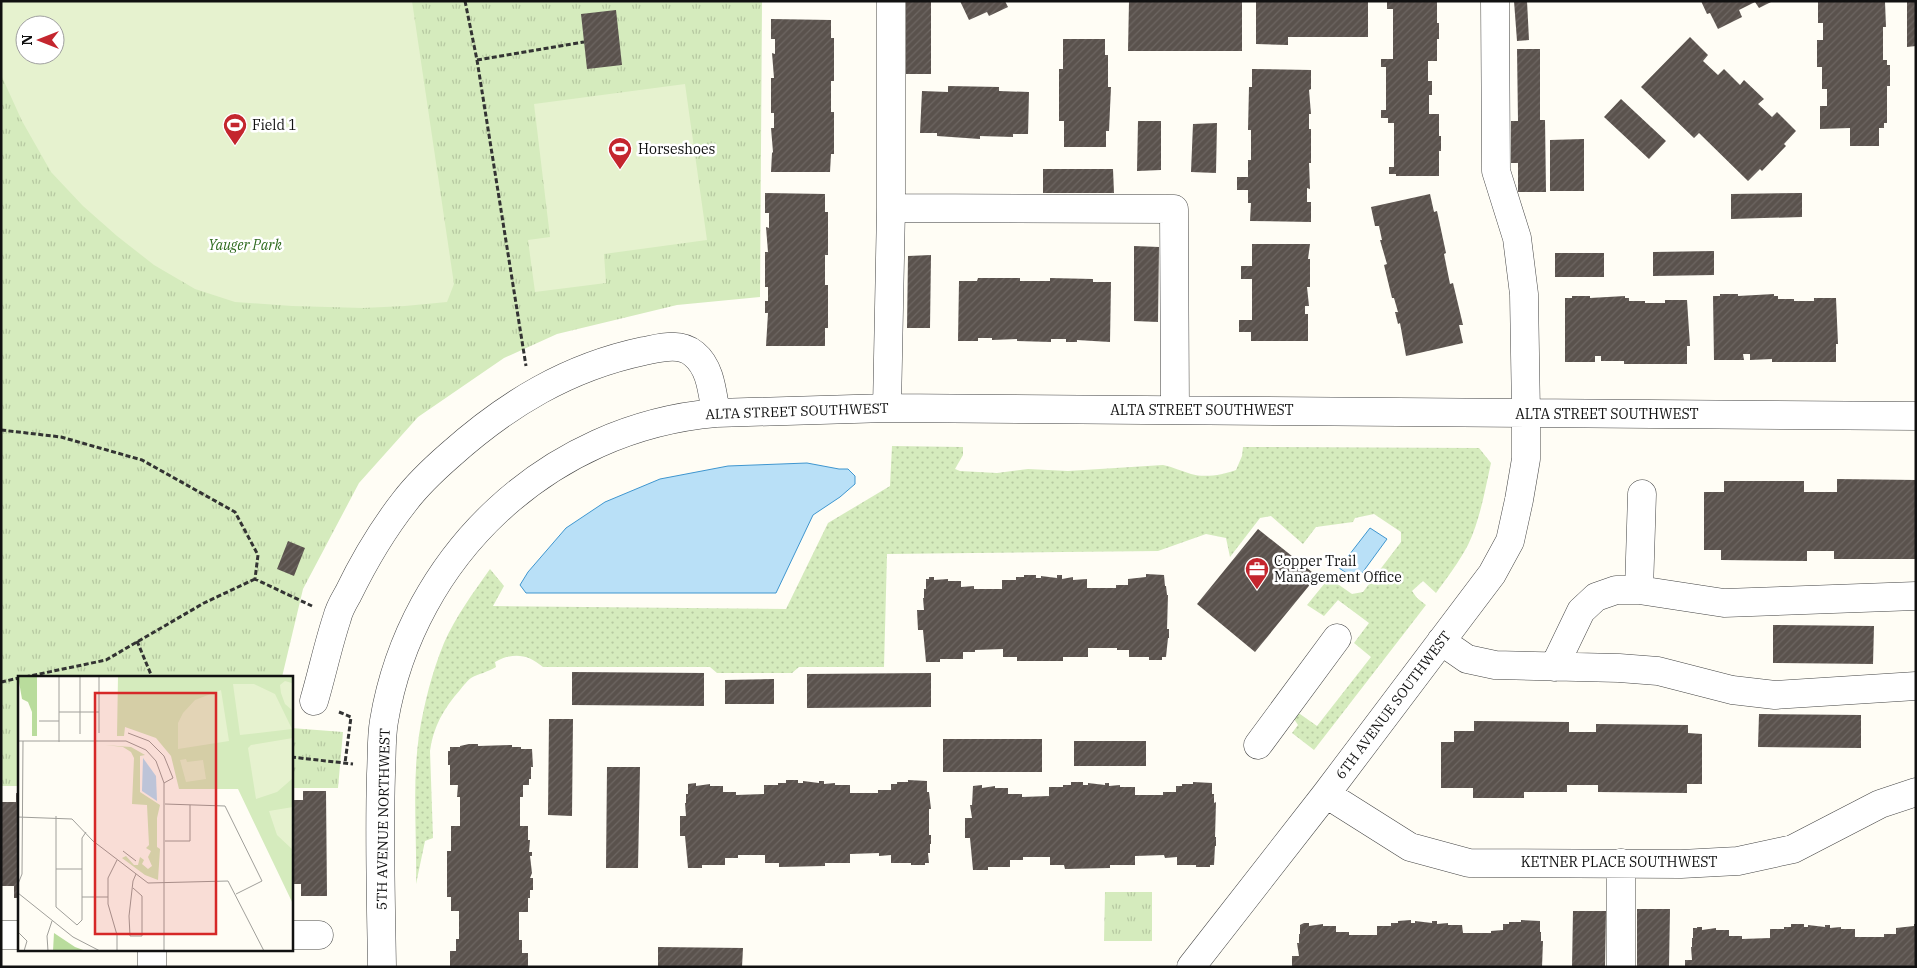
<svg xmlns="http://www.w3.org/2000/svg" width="1917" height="968" viewBox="0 0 1917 968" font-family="'IBM Plex Serif',serif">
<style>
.grass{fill:url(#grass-dots)}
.park{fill:url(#park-tufts);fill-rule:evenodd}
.pitch{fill:#e6f2cf;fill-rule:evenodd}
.water{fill:#b9e0f7;stroke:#3f96cf}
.building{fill:url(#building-hatch)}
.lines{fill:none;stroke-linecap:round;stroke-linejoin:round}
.minor-casing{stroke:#444;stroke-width:29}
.path{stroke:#333;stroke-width:3;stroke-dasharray:5 2.5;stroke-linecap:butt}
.minor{stroke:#fff;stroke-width:28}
.labels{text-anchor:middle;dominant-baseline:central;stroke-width:5;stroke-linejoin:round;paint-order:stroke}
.poi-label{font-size:14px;fill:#111;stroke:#fff;text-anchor:start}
.park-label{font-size:14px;font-style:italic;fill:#2f6b1f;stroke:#fff}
.street-label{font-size:14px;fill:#111;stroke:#fff}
.inset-road{fill:none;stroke:#a09f9a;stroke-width:1}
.view{fill:#d62828;fill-opacity:0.15;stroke:#d62828;stroke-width:2.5}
.inset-edge{fill:none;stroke:#111;stroke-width:2.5}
</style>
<defs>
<pattern id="grass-dots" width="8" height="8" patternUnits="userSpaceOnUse" patternTransform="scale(1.25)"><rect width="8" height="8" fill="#d5ebbd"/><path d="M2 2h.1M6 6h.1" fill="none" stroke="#b6c8a1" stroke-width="1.8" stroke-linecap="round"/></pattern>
<pattern id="park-tufts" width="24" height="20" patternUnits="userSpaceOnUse" patternTransform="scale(1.25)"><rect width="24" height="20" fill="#d5ebbd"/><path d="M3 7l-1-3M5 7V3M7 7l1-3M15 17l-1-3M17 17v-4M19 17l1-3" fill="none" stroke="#b6c8a1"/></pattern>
<pattern id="building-hatch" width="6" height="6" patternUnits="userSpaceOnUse" patternTransform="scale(1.25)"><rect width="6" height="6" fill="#5a524d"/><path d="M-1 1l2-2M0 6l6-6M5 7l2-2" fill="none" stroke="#6d6662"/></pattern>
</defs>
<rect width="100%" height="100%" fill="#fffdf5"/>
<!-- grass -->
<path class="grass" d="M892 446 963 447V455L955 469 960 471 997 473 1028 469 1068 471 1163 465C1173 467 1181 471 1191 474 1204 478 1223 475 1236 470L1242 456 1243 447 1479 448 1491 463C1485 490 1480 520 1468 545 1459 562 1447 578 1436 593L1423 581 1412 591 1417 598 1426 605 1314 750 1292 733 1298 725 1294 719 1297 714H1300L1317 726 1371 657 1354 643 1369 623 1338 600 1324 616 1307 605 1329 578 1352 594 1363 592 1401 542V532L1374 514 1355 518 1353 522 1316 527 1303 544 1271 516 1260 518 1230 557 1226 538 1206 534 1158 551 887 554 884 667H799L792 673H717L710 667H543C528 654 513 652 495 662L496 667C488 672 478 674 471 678 467 681 463 686 460 690 444 708 433 727 430 751L433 838 425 841 416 884C417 835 412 784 419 735 424 704 432 672 444 643 456 616 473 593 490 569L504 586 493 606 786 609 828 523 890 486Z"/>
<!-- park -->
<path class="park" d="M1 1H762L760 297 677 305 557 334 504 358 418 417 359 483 303 589 282 677H19V786H1ZM25 25H55V55H25Z
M291 728 343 732 338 788H291Z
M1105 892H1152V941H1104Z"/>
<!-- pitch -->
<path class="pitch" d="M1 1H412L454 284 447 302 405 306 363 308 292 306 235 302 195 289 154 265 117 236 83 206 51 172 22 121 2 77ZM25 25H55V55H25Z
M685 84 707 240 604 254 606 283 535 292 528 240 550 237 534 104Z"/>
<!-- water -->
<path class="water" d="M807 463 839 469H848L855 476V484L840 497 813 515 776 593H526L520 585 528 572 566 528 605 502 660 479 728 466Z
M1370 528 1387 539 1357 580 1339 568Z"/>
<!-- building -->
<path class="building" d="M906 1H931V74H906Z
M960 1H1005L1008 7 989 16 987 12 969 20Z
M1129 1H1242V51H1128Z
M1256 1H1368V37H1288V45L1256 44Z
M1387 1H1437V23H1439V39H1437V61H1428V81H1432V95H1429V114H1439V136H1441V151H1439V176H1396V174H1389V167H1394V123H1388V118H1381V110H1386V67H1381V59H1393V9H1387Z
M1514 1H1527L1529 40 1517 41Z
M1701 1H1773L1759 8 1755 2 1739 10 1742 17 1718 29 1710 13 1707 14Z
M1818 1 1885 2 1886 27H1883V60H1887V65H1890V86H1887V123H1884V128H1879V146H1850V128L1820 129V106H1827V89H1822V67H1817V40H1823V23H1818Z
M1907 1H1916V46L1907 47Z
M616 10 622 65 587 69 581 14Z
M771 19 831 20V38H834V81H831V112H834V154H831L830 172H771L772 153 773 152 771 128H774V113H771V78H774L772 53 775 54V39H771Z
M1690 37 1708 55 1703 61 1718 75 1724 69 1740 85 1744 80 1764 99 1758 104 1772 117 1777 112 1796 131 1784 144 1786 146 1762 171 1760 169 1748 181 1699 133 1694 138 1641 87Z
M1063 39H1105V55H1108V87H1111L1109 131H1106V147H1064V121H1059V69H1063Z
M1517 49H1540V120H1545L1546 192H1518V163H1511V121H1518Z
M1252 69 1311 70V89L1309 90 1311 114H1309V129H1311V163H1309L1310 189 1307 188V202H1311V222L1250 221 1251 203H1248V190H1237V177H1248V160H1251V130H1248L1249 87H1252Z
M948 86 999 87V91L1029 92 1028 134H1013V137L980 136V139L937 136V133H920L922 91 948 92Z
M1621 99 1666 141 1649 159 1604 117Z
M1138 121H1161V170L1137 171Z
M1217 123 1216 173 1191 172 1193 124Z
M1584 139V191H1550V140Z
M1043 169H1113L1114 193H1043Z
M765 193 825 194V212H828V255H825V285H828V328H825V346H766L768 313H765V301H768V287H765V252H768L766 227 769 228V213H765Z
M1802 193V217L1731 219V194Z
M1430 194 1434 212 1437 211 1446 253 1444 254 1450 284 1453 283 1463 325H1459L1463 343 1406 356 1400 323 1398 324 1395 312H1398L1394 298H1392L1384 265 1387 264 1380 240H1382L1379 226H1375L1371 207Z
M1252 244H1310L1308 259H1310V287H1307L1309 306H1305V314H1308V341H1251V332H1239V320H1252V279H1241V266H1252Z
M1134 246 1159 247 1158 322 1134 321Z
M1714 251V275L1653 276V252Z
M1555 253H1604V277H1555Z
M931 255 930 328H907L908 256Z
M978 278H1020V281H1050V278L1093 279V282H1111L1110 342 1077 340V342H1066V339H1051V342L1017 341V339L992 340V338H978V341H958L959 281H977Z
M1720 294H1738V296L1774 294V296H1778V299H1794V301H1814V298H1836L1838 344H1836V362H1772V359L1750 360V354H1743L1744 360H1714L1713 296H1720Z
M1572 296H1590V298L1625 296V298H1629V301H1645V303H1665V300H1687L1690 346H1687V364H1624V361H1601V356H1595V362H1565V298H1572Z
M1837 479 1916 480V559H1834V551H1807V561L1721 560V550H1704V492H1724V481H1804V492H1837Z
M1258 529 1317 576 1255 652 1197 604Z
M288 541 305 548 294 576 277 569Z
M1146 574 1164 575 1165 586H1166L1167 595H1168L1167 629H1169V638H1168L1166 657H1162V660H1149V657H1129V650H1117V648H1088V657H1063V661H1017V657H1003V649L975 650V652H963V659H940V662H926L923 630H918L917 610H924L923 598H924V589H926V579H929V577H934V580L948 579V581H961V587L974 586V589H1002V580H1016V577H1024V575H1036V578H1041V576L1057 578V575H1062V579L1073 577V580L1087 579V588H1116V585H1128V579L1146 577Z
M1773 625 1874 626 1873 664 1773 663Z
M572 672 704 673V706L572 705Z
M931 673V707L807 708V674Z
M774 679V704H725V680Z
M1759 714 1861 715V748L1758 747Z
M549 719H573L572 816 548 815Z
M1474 721 1569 722V732H1596V724L1688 725V733L1702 734V784H1687V793L1598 792V785H1567V792H1524V798H1473V788H1441V742H1454V731H1474Z
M943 739H1042V772H943Z
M1074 741H1146V766H1074Z
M469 744H478V746L512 745V747H521V749H532L533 767H531V779H529V785H523V797H520V826H528V840H530L529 852H532V856H530L532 873 530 878H533V890H530V898H528V912H519V940H522V953H528V967H450V951H456V939H459V911H451V897H447V851H451V826H460V797H457L458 785H450V765H448V751H450V747H460V746Z
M607 767H640L638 868H606Z
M786 780H798V783H803V781L819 783V781H824V784L835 783V785H850V793H878V790H891V784H897V782H908V780L927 781V792H929L931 809H929V835H931V844H930V853H928L929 863H925V865H911V863H891V855L879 856V853L850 854V863H825V866L779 867V863H765V855H738V858H725V865H702V868H688L685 836H680V816H686L685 803H686V794H688V784L696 783V786L710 784V786H723V792H736V795L764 794V785H778V783H786Z
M1071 782H1083V785H1088V783L1105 785V783H1109V786L1120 785V787H1135V795H1163V792H1176V786H1182V784H1193V782L1212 783V794H1214V803L1216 802 1215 837H1216V846H1215L1214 865H1210V867H1196V865H1177V857L1165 858 1164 855 1135 856V865H1110V868L1065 869 1064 865H1050V857H1023V860H1010V867H988V870H973L970 838H965V818H972L970 805H972L973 786 982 785V788L995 786V788H1008V794H1022V797L1049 796V787H1063V785H1071Z
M303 791H326L327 896H301V884H291V800H303Z
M16 793H19V898H14V886H1V802H16Z
M1637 909H1670L1669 967H1637Z
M1573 911H1606L1605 967H1572Z
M1411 920V923H1415V921L1432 923V921H1437V924L1448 923V925H1462L1463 933H1491V931L1503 930V924H1509V922H1521V920L1540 921V932H1541V941H1543L1542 967H1292V956H1299L1297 943H1299V934H1300V925L1304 923H1309V926L1323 924V926H1336V932H1349V935H1377V926H1391V923H1398V921Z
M1791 924H1804V927H1808V925L1825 927V925H1830V928L1841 927V929H1855V937H1884V934H1896V928L1914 926V924H1916V967H1685V960H1692L1691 947H1692V938H1693V928H1697V927H1702V930L1716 928V930H1729V936H1742V939L1770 938V929H1784V927H1791Z
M658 947 743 948 742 967H658Z"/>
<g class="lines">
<!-- minor casing -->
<g class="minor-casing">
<path id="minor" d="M891 208 1174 209 1175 410
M887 408 891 208V1
M1639 590 1642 494
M1441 641 1467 659 1495 665 1619 668 1658 671 1732 690 1775 695 1916 686
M1554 667 1581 611 1596 597 1616 590H1639L1724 603 1916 596
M314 701C322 674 328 645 337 618 339 609 344 601 348 594 364 561 383 529 405 501 418 484 434 469 450 455 507 404 568 367 644 351 660 348 680 342 694 354 711 368 712 392 716 413
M1258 745 1337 638
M1326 794 1410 847 1469 863 1681 864 1738 861 1793 849 1880 804 1916 792
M1 935H19
M291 935H319
M152 967V949
M382 967C381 903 379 838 381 774 382 757 381 738 384 721 412 555 549 427 716 413L887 408 1916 416
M1191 967 1326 794 1492 574 1510 541 1519 500 1526 459V413L1524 294 1517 238 1496 171 1495 1
M1621 967V863"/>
</g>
<!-- path -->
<path class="path" d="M465 1 477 60 526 366
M477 60 584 42
M1 430 61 437 142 460 235 512 258 555 255 579 312 606
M137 641 152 677
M25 677 106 660 204 603 255 579
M1 682 19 678
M339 712 351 717 345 763
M291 757 353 764"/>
<!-- minor -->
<use href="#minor" class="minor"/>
</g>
<!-- icons -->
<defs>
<g id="stadium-pin" transform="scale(1.25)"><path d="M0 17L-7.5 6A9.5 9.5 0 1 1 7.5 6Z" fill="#c4262e" stroke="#fff"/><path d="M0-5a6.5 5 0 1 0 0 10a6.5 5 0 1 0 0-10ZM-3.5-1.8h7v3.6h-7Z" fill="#fff"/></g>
<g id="office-pin" transform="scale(1.25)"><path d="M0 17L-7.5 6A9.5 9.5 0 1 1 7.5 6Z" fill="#c4262e" stroke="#fff"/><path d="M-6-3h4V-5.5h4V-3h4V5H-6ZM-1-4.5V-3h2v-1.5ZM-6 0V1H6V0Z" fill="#fff"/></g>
</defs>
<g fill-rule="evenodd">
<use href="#stadium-pin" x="235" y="125"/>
<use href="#stadium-pin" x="620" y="149"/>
<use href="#office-pin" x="1257" y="569"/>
</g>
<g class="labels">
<!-- poi labels -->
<g class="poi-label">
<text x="252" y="125">Field 1</text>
<text x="638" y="149">Horseshoes</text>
<text x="1274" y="561">Copper Trail<tspan x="1274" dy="16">Management Office</tspan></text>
</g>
<!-- park labels -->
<g class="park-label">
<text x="245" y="245">Yauger Park</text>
</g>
<!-- street labels -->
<g class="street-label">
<text x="1202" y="410">ALTA STREET SOUTHWEST</text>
<text transform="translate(797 411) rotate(-2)">ALTA STREET SOUTHWEST</text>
<text x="1607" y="414">ALTA STREET SOUTHWEST</text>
<text transform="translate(1393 705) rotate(-53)">6TH AVENUE SOUTHWEST</text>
<text transform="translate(383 819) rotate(-89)">5TH AVENUE NORTHWEST</text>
<text x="1619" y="862">KETNER PLACE SOUTHWEST</text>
</g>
</g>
<!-- overview -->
<g transform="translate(18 676)">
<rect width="275" height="275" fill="#fffdf5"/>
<path d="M87 69 113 71 127 79 122 80V116L142 129 139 142V171L142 173 140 204 127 199 104 182 108 180 116 189H120L122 181 126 184 124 188 130 193 134 190 130 181 133 175 128 172 131 169 129 129 114 128 116 82 113 76 105 71Z" fill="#d5ebbd"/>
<path d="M0 0H19V60H14V36L10 26 4 23ZM36 257 57 271 68 275H35Z" fill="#b9dc9c"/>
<path d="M100 0H274L275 228 220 113H161L153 80 138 62 107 51 106 60H99Z" fill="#d5ebbd"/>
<path d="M267 5 274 7 275 13V35L267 28 263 17 262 9ZM215 8H236L257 18 274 53 222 59ZM203 14 211 65 160 73V47L165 37 177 24ZM275 62V102L259 116 238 123 230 72 233 69ZM168 83 169 86 185 84 188 103 168 106 162 84ZM275 131V174L259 159 251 135Z" fill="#e6f2cf"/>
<path d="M125 82 138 100 139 125 124 115Z" fill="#b9e0f7"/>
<path class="inset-road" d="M41 36H81M21 45H41M81 57V0M110 57 131 65 146 80 155 102 146 107M62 58V0M0 65H108L128 74 138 85 146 107V275M41 66V0M147 128 207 130 244 205 218 218M38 140V231L59 249 64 244V162L68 156M0 141 54 143 75 165 130 207 210 205 246 275M147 165H172V129M105 175 118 185M99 184 90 202V228L99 259V275M38 193H64M0 208 4 198 5 65M115 212 124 220V260H112L111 240 115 205 118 198M0 217 55 261 82 275M64 221H90M0 256 9 265 6 275M30 275 29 260 34 245"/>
<path class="view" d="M77 17H198V258H77Z"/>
<rect width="275" height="275" class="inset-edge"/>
</g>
<!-- border -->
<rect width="1917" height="968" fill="none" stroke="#111111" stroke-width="5"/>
<!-- north arrow -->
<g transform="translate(40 40) rotate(270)"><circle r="24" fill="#ffffff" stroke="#a0a0a0"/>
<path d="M0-4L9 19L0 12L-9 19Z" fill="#c4262e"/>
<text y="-8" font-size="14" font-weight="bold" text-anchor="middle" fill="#111111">N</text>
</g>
</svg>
